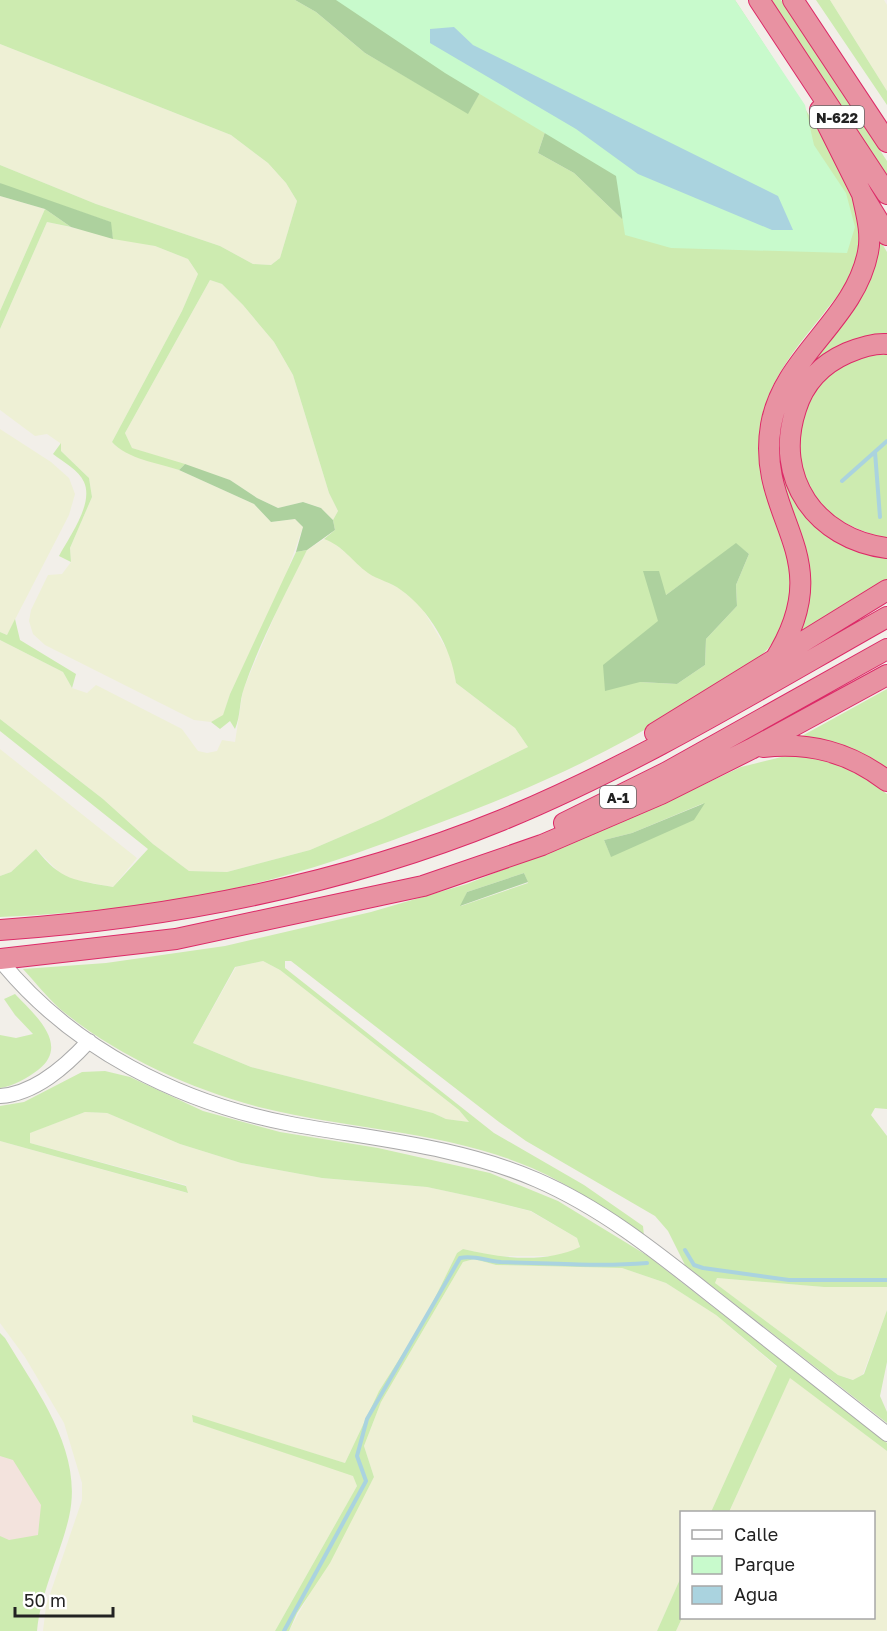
<svg xmlns="http://www.w3.org/2000/svg" width="887" height="1631" viewBox="0 0 887 1631" font-family="'Golos Text',sans-serif">
<style>
.military{fill:#f3e3dd}
.farmland{fill:#eef0d5}
.grass{fill:#cdebb0;fill-rule:evenodd}
.forest{fill:#add19e}
.park{fill:#c8facc}
.water{fill:#aad3df}
.lines{fill:none;stroke-linecap:round;stroke-linejoin:round}
.stream{stroke:#aad3df;stroke-width:4}
.minor-casing{stroke:#a9a9a9;stroke-width:16}
.highway-casing{stroke:#dc2a67;stroke-width:22}
.minor{stroke:#fff;stroke-width:14}
.highway{stroke:#e892a2;stroke-width:20}
.labels{text-anchor:middle;dominant-baseline:central;stroke-width:4.5;stroke-linejoin:round;paint-order:stroke}
.shield{fill:#fff;stroke:#646464;stroke-width:1.5}
.shield-label{font-size:14px;font-weight:bold;fill:#222}
</style>
<rect width="100%" height="100%" fill="#f2efe9"/>
<!-- military -->
<path class="military" d="M0 1381 49 1475 48 1530 0 1631Z"/>
<!-- farmland -->
<path class="farmland" d="M830 0H884L887 5V91Z
M0 44 231 135 268 163 286 183 297 201 280 258 271 265 253 264 220 246 96 204 0 165Z
M0 196 45 209 0 311Z
M47 222 155 246 188 259 198 274 182 311 112 442 134 455 179 470 254 504 271 522 295 519 303 527 284 580 230 694 223 716 211 722 194 720 45 645 33 634 29 621 31 610 48 575 62 574 71 562 70 548 92 497 89 478 61 451 60 443 47 434 35 436 0 410V329Z
M210 280 222 284 243 305 274 342 293 375 329 493 338 511 333 520 321 508 303 502 278 508 257 498 230 480 132 448 125 433Z
M0 429 51 462 69 478 75 494 69 515 7 635 0 632Z
M324 539 333 542 369 573 399 588 420 605 452 658 456 683 515 728 528 747 382 819 310 850 227 872 189 871 153 844 103 799 0 719V640L63 672 72 688 87 693 96 685 182 729 198 751 207 753 217 751 222 740 235 742 243 690 278 608 307 550Z
M0 749 137 858 113 887 65 878 36 849 11 872 0 876Z
M263 961 280 970 459 1110 469 1122 446 1119 433 1113 251 1067 193 1043 236 967Z
M85 1112 107 1113 180 1144 241 1163 322 1178 427 1187 483 1199 530 1211 577 1238 580 1248 559 1256H494L463 1249 457 1253 424 1320 379 1391 345 1463 192 1416 193 1422 353 1475 357 1486 275 1631H43L46 1606 82 1500V1483L64 1423 25 1357 0 1323V1141L187 1193 186 1185 30 1143 29 1133Z
M474 1259 496 1265 622 1268 666 1283 716 1315 777 1367 711 1512H682L681 1577 657 1631H289L374 1477 364 1446 381 1402 463 1262Z
M717 1278 824 1287H887V1310L863 1374 854 1380 838 1375 715 1283Z
M790 1377 887 1451V1631H676L682 1618H874V1512H729Z"/>
<!-- grass -->
<path class="grass" d="M0 0H295L316 12 365 53 468 113 489 77 551 114 538 153 574 173 622 219 475 0H735C768 50 801 99 830 151 840 169 852 187 857 207 862 230 859 261 847 283 841 293 831 303 824 313 801 342 772 375 764 412 749 480 813 555 783 625 767 664 717 686 683 707 603 757 519 794 431 826 380 845 329 864 276 878 187 902 92 913 0 917V876L11 872 36 849C61 881 75 880 113 887L148 849 0 731V719L103 799 153 844 189 871 227 872 310 850 382 819 528 747 515 728 456 683C451 647 430 611 401 590 391 582 378 580 368 573 353 562 342 545 324 539L335 530 333 520 338 511 329 493 293 375 274 342 243 305 222 284 210 280 125 433 132 448 185 464 179 470C158 463 127 459 112 442L182 311 198 274 188 259 155 246 113 239 110 222 3 185 0 183V165L96 204 220 246 253 264 271 265 280 258 297 201 286 183 268 163 231 135 0 44ZM736 544 749 554 736 585 737 606 706 639 705 665 677 684 640 682 666 595Z
M769 0H781L887 161V176Z
M816 0H830L887 91V105Z
M45 209 71 227 47 222 0 329V311Z
M878 237 887 252V336L793 394 796 502 887 556V581L797 634 778 473 775 426Z
M887 349V538C846 529 797 503 797 453 797 444 800 435 801 426 805 405 815 380 834 367 848 358 871 354 887 349Z
M61 443V451L89 478 92 497 70 548 71 562 59 556C69 537 94 504 84 482 79 470 63 462 53 454Z
M307 550C285 595 260 641 244 688 239 702 241 715 235 729L230 721 220 729 211 722 223 715 230 694 296 552Z
M15 619 20 640 76 674 72 688 63 672 0 640V632L7 635Z
M887 689V771C859 750 834 742 800 737Z
M794 754C831 757 858 771 887 794V1109L875 1108 871 1115 887 1136V1287H824L717 1278 715 1283 838 1375 853 1380 864 1374 887 1310V1362L880 1396 887 1412V1423L685 1265 668 1231 655 1216 526 1141 499 1122 291 961H285V968L494 1133 584 1185 643 1226 644 1236C608 1211 573 1186 532 1168 446 1131 352 1130 263 1108 192 1090 117 1056 60 1009 47 997 35 982 23 969L106 963 225 946 371 912 467 884 648 811 741 767ZM704 803 611 856 604 840 632 833ZM524 873 528 883 461 906 467 892ZM263 961 280 970 459 1110 469 1122 446 1119 433 1113 251 1067 193 1043 235 967Z
M15 994C34 1014 71 1045 38 1070 27 1078 14 1086 0 1088V1035L16 1038 33 1034 15 1015 4 999Z
M105 1071 130 1077 203 1111 280 1132 378 1148 490 1173 558 1201 648 1256 887 1443V1451L790 1378 729 1512H711L777 1366 716 1315 666 1283 622 1268 496 1265 474 1259 463 1262 381 1402 364 1446 374 1477 330 1563 297 1613 289 1631H275L357 1486 353 1476 193 1422 192 1415 345 1463 379 1391 424 1320 457 1253 463 1249C500 1258 545 1264 580 1247L577 1238 531 1211 483 1199 427 1187 322 1178 241 1163 180 1144 107 1113 85 1112 30 1133V1143L186 1186 188 1193 0 1141V1106L24 1102 82 1072Z
M0 1333 5 1338C37 1392 84 1451 69 1517 60 1556 41 1591 37 1631H0V1536L9 1540 38 1535 41 1505 13 1460 0 1456Z
M681 1577 682 1618 676 1631H657Z"/>
<!-- forest -->
<path class="forest" d="M295 0H388L489 77 468 114 365 53 316 12Z
M551 114 638 174 622 219 574 173 538 153Z
M0 183 111 222 113 239 71 227 45 209 0 196Z
M185 464 230 480 257 498 278 508 303 502 321 508 333 520 335 530 307 550 296 552 303 527 295 519 271 522 254 504 179 470Z
M736 543 749 554 736 585 737 606 706 639 705 665 677 684 640 682 605 691 603 665 658 621 643 571H659L666 595Z
M705 803 694 820 611 857 604 840 632 833Z
M524 873 528 882 460 906 467 892Z"/>
<!-- park -->
<path class="park" d="M336 0H735L805 105 814 145 846 193 855 227 847 253 671 248 625 235 616 176 445 73Z"/>
<!-- water -->
<path class="water" d="M454 27 473 45 778 196 793 230H772L638 174 576 129 430 43V29Z"/>
<g class="lines">
<!-- stream -->
<path class="stream" d="M875 452 880 517
M842 481 887 441
M685 1250 694 1265 703 1268 789 1280H887
M284 1631 366 1481 357 1456 367 1419 460 1258C475 1255 486 1261 501 1262 550 1263 599 1267 647 1263"/>
<!-- minor casing -->
<g class="minor-casing">
<path id="minor" d="M0 960C72 1049 180 1103 291 1124 373 1139 459 1146 537 1180 604 1209 660 1255 717 1300 773 1344 830 1389 887 1434
M0 1096C35 1094 66 1066 89 1041"/>
</g>
<!-- highway casing -->
<g class="highway-casing">
<path id="highway" d="M759 0 887 194
M793 0 887 142
M820 110 862 194 887 235
M887 344C874 343 859 348 847 353 822 364 804 383 796 409 773 478 816 539 887 548
M774 661C842 554 755 520 771 425 783 356 855 320 868 252 872 233 866 213 862 194
M655 733 887 590
M763 747C810 742 849 752 887 781
M564 823 667 772 887 649
M0 930C172 918 342 885 502 820 636 765 761 688 887 617
M0 959 176 939 423 886 542 845 661 794 751 749 887 675"/>
</g>
<!-- minor -->
<use href="#minor" class="minor"/>
<!-- highway -->
<use href="#highway" class="highway"/>
</g>
<g class="labels">
<!-- shield labels -->
<g class="shield">
<rect x="810" y="106" width="54" height="22" rx="4.5"/>
<rect x="600" y="786" width="36" height="22" rx="4.5"/>
</g>
<g class="shield-label">
<text x="837" y="117">N-622</text>
<text x="618" y="797">A-1</text>
</g>
</g>
<!-- legend -->
<rect x="680" y="1511" width="195" height="108" fill="#ffffff" stroke="#a7a7a7" stroke-width="1.5"/>
<rect x="692" y="1530" width="30" height="9" fill="#ffffff" stroke="#a7a7a7" stroke-width="1.5"/>
<text x="734" y="1541" font-size="18" fill="#222222">Calle</text>
<rect x="692" y="1556" width="30" height="18" fill="#c8facc" stroke="#a7a7a7" stroke-width="1.5"/>
<text x="734" y="1571" font-size="18" fill="#222222">Parque</text>
<rect x="692" y="1586" width="30" height="18" fill="#aad3df" stroke="#a7a7a7" stroke-width="1.5"/>
<text x="734" y="1601" font-size="18" fill="#222222">Agua</text>
<!-- scale -->
<path d="M15 1607v9h98v-9" fill="none" stroke="#222222" stroke-width="3"/>
<text x="24" y="1607" font-size="18" fill="#222222" stroke="#ffffff" stroke-width="4.5" paint-order="stroke">50 m</text>
</svg>
